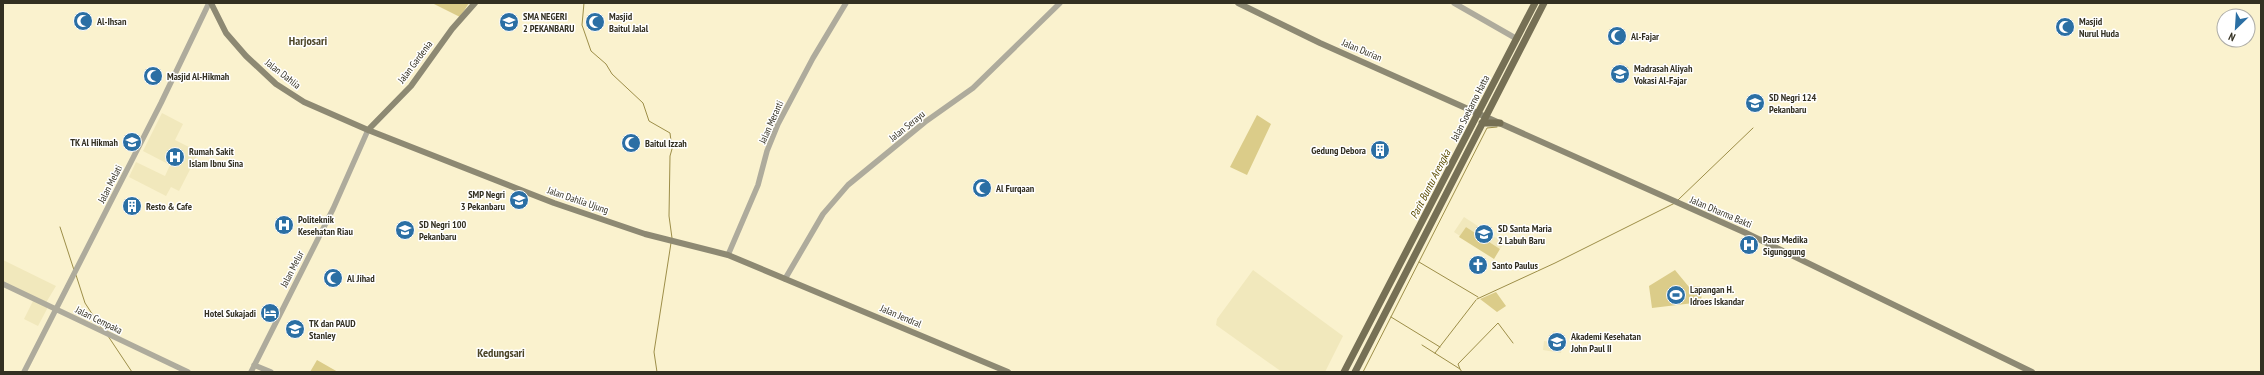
<svg xmlns="http://www.w3.org/2000/svg" width="2264" height="375" viewBox="0 0 2264 375" font-family="'PT Sans Narrow',sans-serif">
<style>
.built{fill:#f1e8bc}
.green{fill:#dbcc89}
.lines{fill:none;stroke-linecap:round;stroke-linejoin:round}
.stream{stroke:#9d8e48;stroke-width:1}
.tertiary{stroke:#aeab9c;stroke-width:5.5}
.secondary{stroke:#8d8973;stroke-width:6}
.primary{stroke:#767055;stroke-width:7}
.labels{text-anchor:middle;dominant-baseline:central;stroke-width:3;stroke-linejoin:round;paint-order:stroke}
.poi-label{font-size:10px;font-weight:bold;fill:#333022;stroke:#fff;text-anchor:start}
.street-label{font-size:10px;fill:#333022;stroke:#fff}
.water-label{font-size:11px;font-style:italic;fill:#5b4d00;stroke:#fff}
.quarter-label{font-size:12px;font-weight:bold;fill:#4b4426;stroke:#fff}
</style>
<rect width="100%" height="100%" fill="#faf2ce"/>
<!-- built -->
<path class="built" d="M1620 62 1629 67 1620 85 1610 80Z
M162 113 183 124 175 140 199 152 179 191 171 187 166 196 129 177 136 162 165 176 170 165 143 151Z
M1464 217 1504 243 1500 249 1466 227 1460 236 1454 232Z
M3 260 56 286 47 301V309L38 326 24 319 33 301 3 286Z
M1253 270 1343 336 1325 372H1282L1216 325 1217 319Z
M1553 331 1563 333 1561 353 1543 350 1544 341 1551 342Z"/>
<!-- green -->
<path class="green" d="M432 3H469L460 17Z
M1257 115 1271 124 1247 175 1230 167Z
M1466 227 1500 249 1494 259 1459 237Z
M1675 270 1689 287 1700 286 1702 302 1652 308 1649 286Z
M1496 292 1506 306 1497 312 1480 299Z
M317 360 338 372H310Z"/>
<g class="lines">
<!-- stream -->
<path class="stream" d="M584 3 582 25 591 51 606 64 612 74 643 103 649 121 670 133 672 149 670 156 669 216 672 238
M1678 200 1753 128
M60 227 74 270
M1419 262 1478 297
M76 275 85 303 102 329
M1477 299 1555 263 1675 203
M1391 317 1440 347
M108 336 132 372
M1422 345 1460 369 1462 372
M1435 353 1476 300
M1460 369 1458 364 1498 323 1513 343
M657 372 654 352 671 243
M1363 372 1487 128 1497 127"/>
<!-- tertiary -->
<path class="tertiary" d="M1454 3 1517 39
M728 255 758 185 767 151 778 124 813 58 846 3
M785 279 823 214 848 185 925 122 973 88 1060 3
M3 284 188 372
M254 365 271 372
M24 372 161 103 209 3
M251 372 333 209 368 130"/>
<!-- secondary -->
<path class="secondary" d="M211 3 226 33 246 56 276 84 304 102 368 130 554 203 645 234 728 255 1008 372
M1238 3 1320 43 1746 233 2032 372
M368 130 411 86 452 29 475 3"/>
<!-- primary -->
<path class="primary" d="M1482 123H1500
M1344 372 1535 3
M1355 372 1544 3"/>
</g>
<!-- icons -->
<defs>
<g id="mosque-disc" transform="scale(1)"><circle r="9.5" fill="#2b6fa4" stroke="#fff"/><path d="M3.5-4.9A6 6 0 1 0 3.5 4.9A5 5 0 1 1 3.5-4.9Z" fill="#fff"/></g>
<g id="school-disc" transform="scale(1)"><circle r="9.5" fill="#2b6fa4" stroke="#fff"/><path d="M0-5L7-2L0 1L-7-2ZM-4 1L0 2.5L4 1V4Q0 6-4 4Z" fill="#fff"/></g>
<g id="building-disc" transform="scale(1)"><circle r="9.5" fill="#2b6fa4" stroke="#fff"/><path d="M-4-6H4V6H1V3H-1V6H-4ZM-2.5-4.3h1.7v1.8h-1.7ZM.8-4.3h1.7v1.8H.8ZM-2.5-1h1.7V.8h-1.7ZM.8-1h1.7V.8H.8Z" fill="#fff"/></g>
<g id="hospital-disc" transform="scale(1)"><circle r="9.5" fill="#2b6fa4" stroke="#fff"/><path d="M-5-5h3v3.5h4V-5h3V5h-3V1.5h-4V5h-3Z" fill="#fff"/></g>
<g id="church-disc" transform="scale(1)"><circle r="9.5" fill="#2b6fa4" stroke="#fff"/><path d="M-1.2-6h2.4v3.5h3.3v2.4h-3.3V6h-2.4V-.1h-3.3v-2.4h3.3Z" fill="#fff"/></g>
<g id="stadium-disc" transform="scale(1)"><circle r="9.5" fill="#2b6fa4" stroke="#fff"/><path d="M0-5a6.5 5 0 1 0 0 10a6.5 5 0 1 0 0-10ZM-3.5-1.8h7v3.6h-7Z" fill="#fff"/></g>
<g id="hotel-disc" transform="scale(1)"><circle r="9.5" fill="#2b6fa4" stroke="#fff"/><path d="M-6-4.5h1.5V1H6V5H4.5V3h-9V5H-6ZM-4 0a1.8 1.8 0 1 1 3.6 0ZM.5 0V-2.5h3Q6-2.5 6 0Z" fill="#fff"/></g>
<g id="university-disc" transform="scale(1)"><circle r="9.5" fill="#2b6fa4" stroke="#fff"/><path d="M0-5L7-2L0 1L-7-2ZM-4 1L0 2.5L4 1V4Q0 6-4 4Z" fill="#fff"/></g>
</defs>
<g fill-rule="evenodd">
<use href="#mosque-disc" x="83" y="21"/>
<use href="#school-disc" x="509" y="22"/>
<use href="#mosque-disc" x="595" y="22"/>
<use href="#mosque-disc" x="2065" y="27"/>
<use href="#mosque-disc" x="1617" y="36"/>
<use href="#school-disc" x="1620" y="74"/>
<use href="#mosque-disc" x="153" y="76"/>
<use href="#school-disc" x="1755" y="103"/>
<use href="#school-disc" x="132" y="142"/>
<use href="#mosque-disc" x="631" y="143"/>
<use href="#building-disc" x="1380" y="150"/>
<use href="#hospital-disc" x="175" y="157"/>
<use href="#mosque-disc" x="982" y="188"/>
<use href="#school-disc" x="519" y="200"/>
<use href="#building-disc" x="132" y="206"/>
<use href="#hospital-disc" x="284" y="225"/>
<use href="#school-disc" x="405" y="230"/>
<use href="#school-disc" x="1484" y="234"/>
<use href="#hospital-disc" x="1749" y="245"/>
<use href="#church-disc" x="1478" y="265"/>
<use href="#mosque-disc" x="333" y="278"/>
<use href="#stadium-disc" x="1676" y="295"/>
<use href="#hotel-disc" x="270" y="313"/>
<use href="#school-disc" x="295" y="329"/>
<use href="#university-disc" x="1557" y="342"/>
</g>
<g class="labels">
<!-- poi labels -->
<g class="poi-label">
<text x="523" y="16">SMA NEGERI<tspan x="523" dy="12">2 PEKANBARU</tspan></text>
<text x="609" y="16">Masjid<tspan x="609" dy="12">Baitul Jalal</tspan></text>
<text x="97" y="21">Al-Ihsan</text>
<text x="2079" y="21">Masjid<tspan x="2079" dy="12">Nurul Huda</tspan></text>
<text x="1631" y="36">Al-Fajar</text>
<text x="1634" y="68">Madrasah Aliyah<tspan x="1634" dy="12">Vokasi Al-Fajar</tspan></text>
<text x="167" y="76">Masjid Al-Hikmah</text>
<text x="1769" y="97">SD Negri 124<tspan x="1769" dy="12">Pekanbaru</tspan></text>
<text x="118" y="142" text-anchor="end">TK Al Hikmah</text>
<text x="645" y="143">Baitul Izzah</text>
<text x="1366" y="150" text-anchor="end">Gedung Debora</text>
<text x="189" y="151">Rumah Sakit<tspan x="189" dy="12">Islam Ibnu Sina</tspan></text>
<text x="996" y="188">Al Furqaan</text>
<text x="505" y="194" text-anchor="end">SMP Negri<tspan x="505" dy="12">3 Pekanbaru</tspan></text>
<text x="146" y="206">Resto &amp; Cafe</text>
<text x="298" y="219">Politeknik<tspan x="298" dy="12">Kesehatan Riau</tspan></text>
<text x="419" y="224">SD Negri 100<tspan x="419" dy="12">Pekanbaru</tspan></text>
<text x="1498" y="228">SD Santa Maria<tspan x="1498" dy="12">2 Labuh Baru</tspan></text>
<text x="1763" y="239">Paus Medika<tspan x="1763" dy="12">Sigunggung</tspan></text>
<text x="1492" y="265">Santo Paulus</text>
<text x="347" y="278">Al Jihad</text>
<text x="1690" y="289">Lapangan H.<tspan x="1690" dy="12">Idroes Iskandar</tspan></text>
<text x="256" y="313" text-anchor="end">Hotel Sukajadi</text>
<text x="309" y="323">TK dan PAUD<tspan x="309" dy="12">Stanley</tspan></text>
<text x="1571" y="336">Akademi Kesehatan<tspan x="1571" dy="12">John Paul II</tspan></text>
</g>
<!-- street labels -->
<g class="street-label">
<text transform="translate(1362 50) rotate(23)">Jalan Durian</text>
<text transform="translate(415 62) rotate(-53)">Jalan Gardenia</text>
<text transform="translate(283 74) rotate(38)">Jalan Dahlia</text>
<text transform="translate(1470 108) rotate(-63)">Jalan Soekarno Hatta</text>
<text transform="translate(771 122) rotate(-66)">Jalan Meranti</text>
<text transform="translate(907 126) rotate(-39)">Jalan Serayu</text>
<text transform="translate(110 184) rotate(-63)">Jalan Melati</text>
<text transform="translate(578 200) rotate(19)">Jalan Dahlia Ujung</text>
<text transform="translate(1721 212) rotate(23)">Jalan Dharma Bakti</text>
<text transform="translate(292 269) rotate(-63)">Jalan Melur</text>
<text transform="translate(901 316) rotate(23)">Jalan Jendral</text>
<text transform="translate(99 320) rotate(26)">Jalan Cempaka</text>
</g>
<!-- water labels -->
<g class="water-label">
<text transform="translate(1430 184) rotate(-63)">Parit Buntu Arengka</text>
</g>
<!-- quarter labels -->
<g class="quarter-label">
<text x="308" y="40">Harjosari</text>
<text x="501" y="352">Kedungsari</text>
</g>
</g>
<!-- border -->
<rect width="2264" height="375" fill="none" stroke="#333022" stroke-width="8"/>
<!-- north arrow -->
<g transform="translate(2236 28) rotate(205)"><circle r="19" fill="#ffffff" stroke="#adaca7"/>
<path d="M0-3L7 15L0 10L-7 15Z" fill="#2b6fa4"/>
<text y="-6" font-size="11" font-weight="bold" text-anchor="middle" fill="#333022">N</text>
</g>
</svg>
